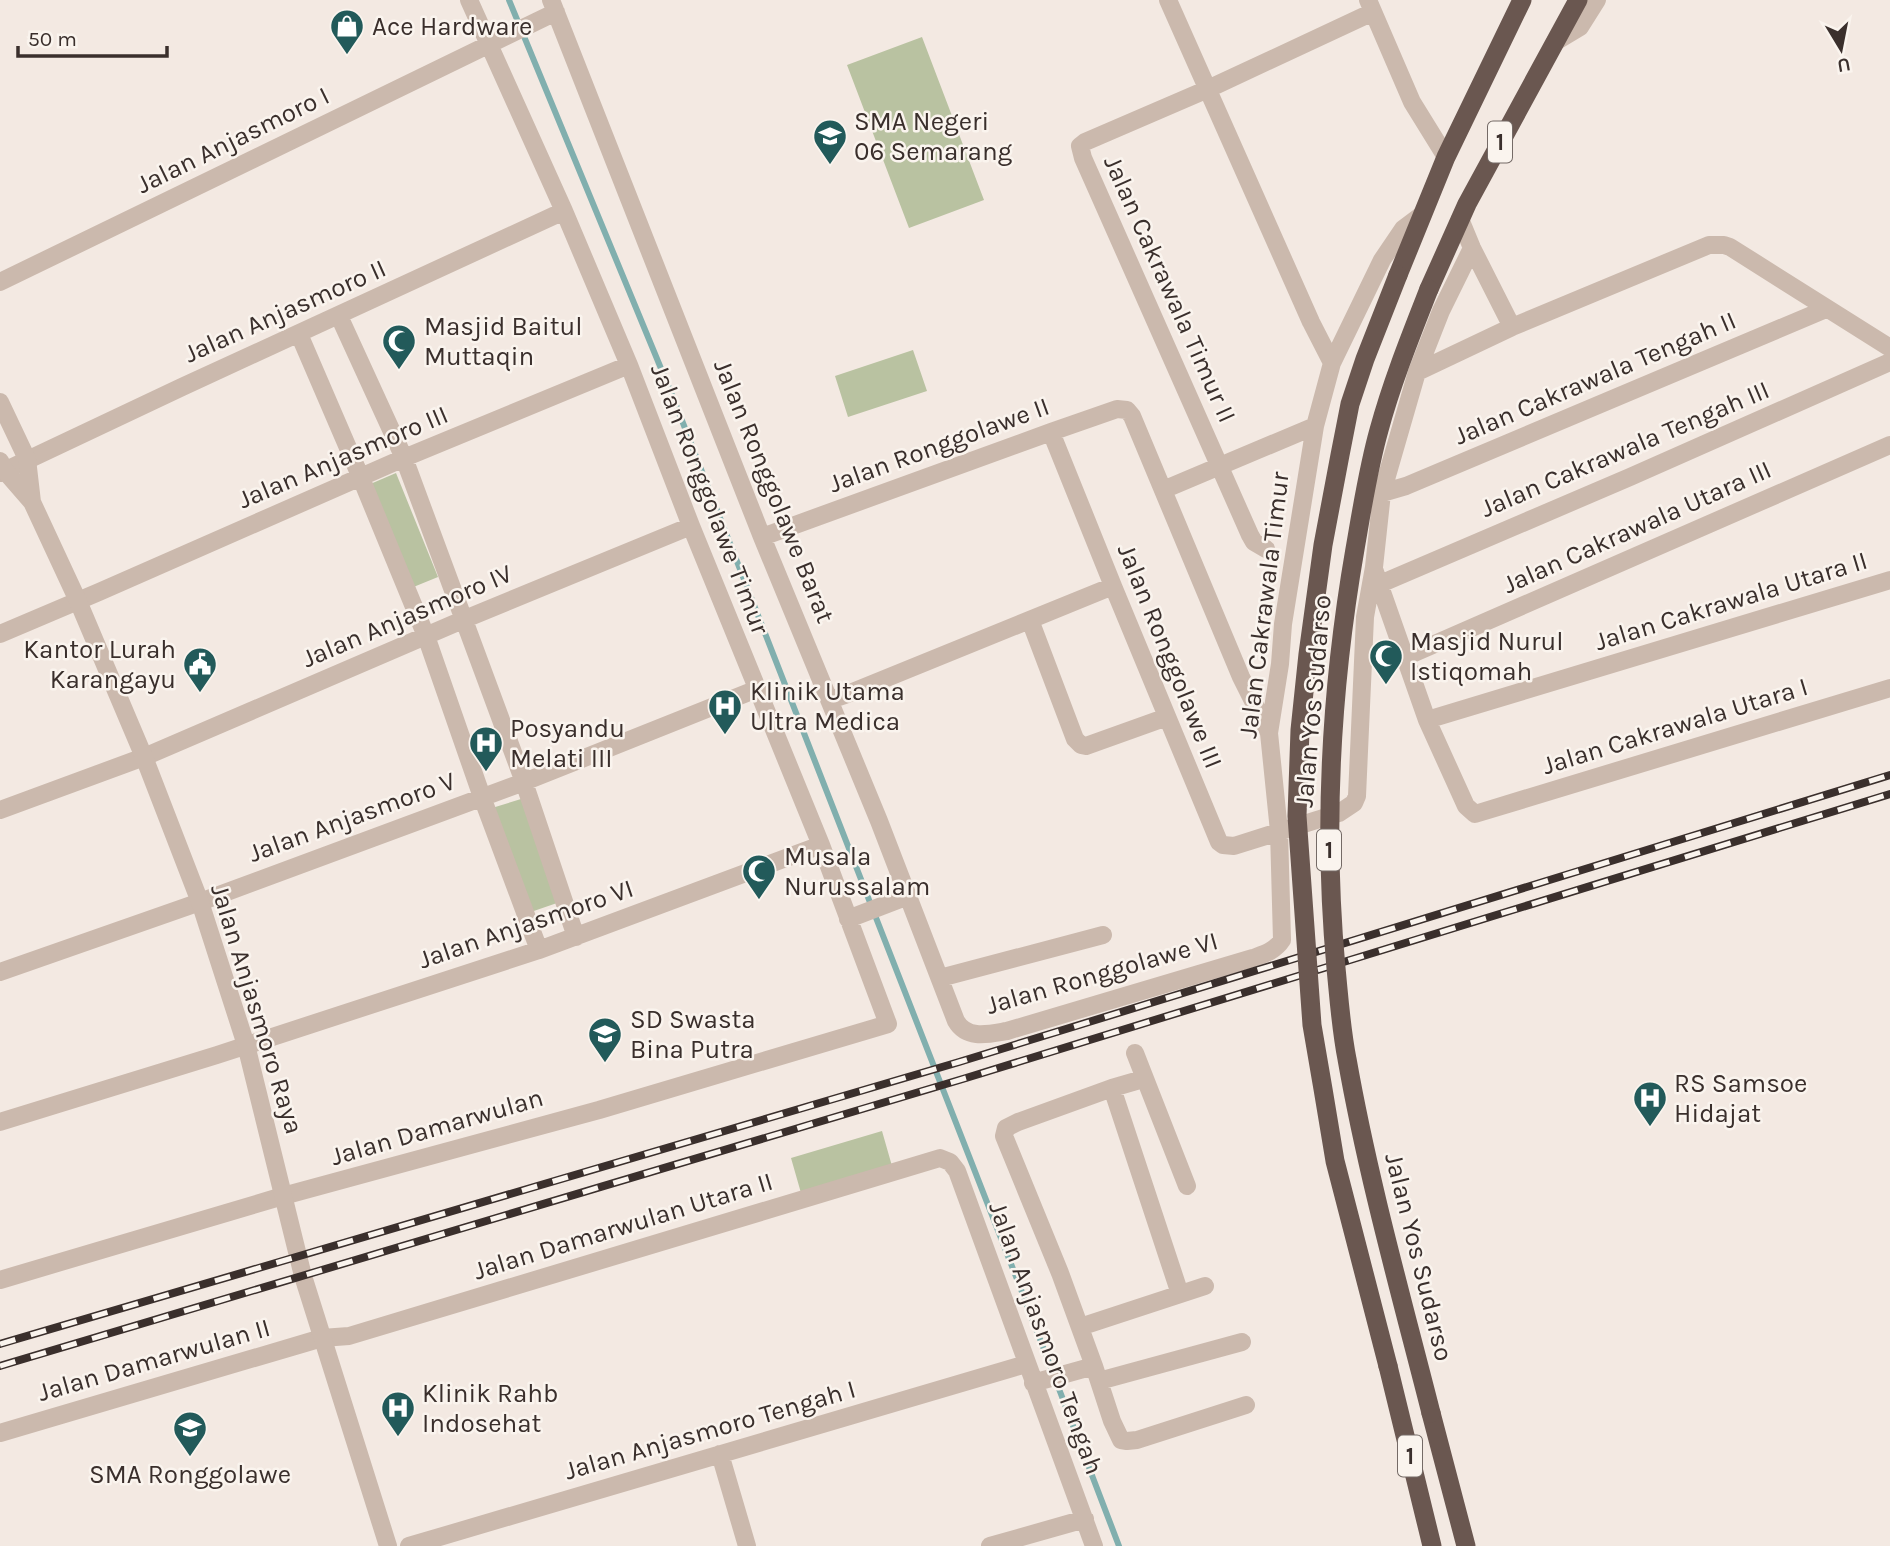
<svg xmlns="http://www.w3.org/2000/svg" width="1890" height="1546" viewBox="0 0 1890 1546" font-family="Karla,sans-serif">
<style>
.green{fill:#b9c2a1}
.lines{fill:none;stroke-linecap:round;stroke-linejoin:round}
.stream{stroke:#81afae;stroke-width:6}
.minor{stroke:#cbb9ad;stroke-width:18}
.tertiary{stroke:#cbb9ad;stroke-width:18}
.trunk{stroke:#6a5750;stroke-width:19}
.rail-casing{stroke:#3a2f2c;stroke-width:8}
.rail{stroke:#faf4ee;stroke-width:5;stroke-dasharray:16;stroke-linecap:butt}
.trunk-bridge{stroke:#6a5750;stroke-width:19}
.labels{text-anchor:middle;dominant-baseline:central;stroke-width:5;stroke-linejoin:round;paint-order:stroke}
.shield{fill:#faf4ee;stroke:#746a66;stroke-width:2}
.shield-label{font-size:24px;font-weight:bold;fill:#3a2f2c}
.poi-label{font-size:26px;fill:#3a2f2c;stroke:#faf4ee;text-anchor:start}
.street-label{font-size:26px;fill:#3a2f2c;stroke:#faf4ee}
</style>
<rect width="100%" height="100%" fill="#f3e9e2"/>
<!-- green -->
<path class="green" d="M922 37 984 200 909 228 847 65Z
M913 350 927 391 848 417 835 376Z
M396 473 438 577 411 588 368 485Z
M521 799 557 903 528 913 492 808Z
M882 1131 892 1166 801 1193 791 1158Z"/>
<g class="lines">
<!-- stream -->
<path class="stream" d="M509 0 674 400 1022 1292 1119 1546"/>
<!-- minor -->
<path class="minor" d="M551 0 762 537 879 821 956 1021C967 1040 989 1034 1007 1031L1253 958C1264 954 1275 951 1282 940L1279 831 1269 733 1280 664 1283 624 1315 426 1332 363 1382 260 1403 229 1423 214
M1168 0 1311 322 1332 363
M1368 0 1412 102 1446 157
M1555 42 1580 27 1597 0
M1460 219 1472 248 1512 327
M0 282 556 12
M339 316 404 458 524 782 576 937
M299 334 361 478 426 636 482 797 539 950
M1417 372 1512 327 1709 245H1724L1730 247 1890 348
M1051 432 1113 586 1219 842 1223 845 1234 846 1339 813 1354 803 1357 796 1365 617 1374 567 1382 493 1417 372 1441 311 1472 248
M0 473 182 387 564 211
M1163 490 1315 426
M1382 493 1406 486 1826 309
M762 537 1051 432 1117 409 1127 410 1132 416 1241 677 1269 733
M1266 549 1254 542 1250 535 1083 158 1080 146 1085 142 1208 89 1373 12
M1374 569 1427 720 1466 806 1475 814 1890 688
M1380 584 1630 477 1890 362
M1030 620 1075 739 1081 745 1086 746 1167 717
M0 634 99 592 404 458 629 365
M1405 657 1890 445
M830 700 845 695 1113 586
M1427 720 1890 580
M0 810 144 757 465 619 691 526
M848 919 908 896
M0 972 200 902 524 782 757 689
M940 978 1103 935
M1135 1053 1187 1186
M1143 1079 1112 1088 1018 1122 1006 1128 1004 1136 1060 1273 1094 1366 1112 1421 1121 1440 1127 1441 1137 1440 1246 1405
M1112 1088 1180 1294
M0 1122 217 1055 539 950 821 845
M0 1280 283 1196 599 1110 888 1024 821 845 691 526 629 365 564 211 469 0
M1080 1327 1205 1286
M1099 1381 1242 1342
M1033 1383 1094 1366
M0 1433 322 1338 349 1336 940 1158 950 1162 957 1171 1094 1546
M720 1454 747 1546
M409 1546 1026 1364
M990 1546 1085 1519"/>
<!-- tertiary -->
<path class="tertiary" d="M0 402 27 459 32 502
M0 461 5 471 32 502 78 601 144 757 200 902 246 1045 303 1276 388 1546"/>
<!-- trunk -->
<path class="trunk" d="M1398 275 1446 157 1522 0
M1429 289 1467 204 1578 0
M1388 1366 1432 1546
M1431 1413 1466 1546"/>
<!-- rail casing -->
<g class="rail-casing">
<path id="rail" d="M0 1344 959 1062 1890 775
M0 1366 966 1078 1890 794"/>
</g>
<!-- rail -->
<use href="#rail" class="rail"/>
<!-- trunk-bridge -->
<path class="trunk-bridge" d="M1429 289C1411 335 1392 382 1379 430 1368 469 1362 509 1355 549 1331 687 1323 828 1336 968 1339 998 1341 1029 1347 1059 1368 1178 1401 1295 1431 1413
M1388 1366 1335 1161 1323 1089 1312 1025 1297 816 1300 730 1308 654 1323 545 1340 455 1350 404 1365 359 1398 275"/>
</g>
<!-- icons -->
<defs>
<g id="shop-pin" transform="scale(1.75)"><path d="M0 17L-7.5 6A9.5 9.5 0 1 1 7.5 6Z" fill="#225a5a" stroke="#faf4ee"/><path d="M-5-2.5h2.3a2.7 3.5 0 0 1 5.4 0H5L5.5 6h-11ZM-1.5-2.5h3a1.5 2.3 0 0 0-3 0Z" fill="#fff"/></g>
<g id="school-pin" transform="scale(1.75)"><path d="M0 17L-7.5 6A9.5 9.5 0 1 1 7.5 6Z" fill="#225a5a" stroke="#faf4ee"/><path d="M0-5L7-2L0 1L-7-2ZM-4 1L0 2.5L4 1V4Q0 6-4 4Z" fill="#fff"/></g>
<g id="mosque-pin" transform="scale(1.75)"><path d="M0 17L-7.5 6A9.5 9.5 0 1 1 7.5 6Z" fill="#225a5a" stroke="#faf4ee"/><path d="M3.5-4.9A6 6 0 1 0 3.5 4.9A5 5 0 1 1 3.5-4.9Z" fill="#fff"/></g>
<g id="civic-pin" transform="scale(1.75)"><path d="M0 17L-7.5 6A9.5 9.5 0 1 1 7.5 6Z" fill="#225a5a" stroke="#faf4ee"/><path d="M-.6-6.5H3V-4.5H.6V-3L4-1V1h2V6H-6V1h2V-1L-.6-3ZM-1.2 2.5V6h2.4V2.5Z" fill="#fff"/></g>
<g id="hospital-pin" transform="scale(1.75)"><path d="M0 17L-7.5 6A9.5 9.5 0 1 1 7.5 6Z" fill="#225a5a" stroke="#faf4ee"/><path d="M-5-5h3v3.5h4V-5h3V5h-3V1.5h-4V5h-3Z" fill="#fff"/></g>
</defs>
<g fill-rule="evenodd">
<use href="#shop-pin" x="347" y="26"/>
<use href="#school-pin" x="830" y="136"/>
<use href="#mosque-pin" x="399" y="341"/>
<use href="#mosque-pin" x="1386" y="656"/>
<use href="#civic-pin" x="200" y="664"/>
<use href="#hospital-pin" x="725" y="706"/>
<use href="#hospital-pin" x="486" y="743"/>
<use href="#mosque-pin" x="759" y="871"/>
<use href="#school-pin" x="605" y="1034"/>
<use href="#hospital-pin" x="1650" y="1098"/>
<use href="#hospital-pin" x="398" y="1408"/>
<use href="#school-pin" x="190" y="1428"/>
</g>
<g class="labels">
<!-- shield labels -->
<g class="shield">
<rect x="1488" y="121.5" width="24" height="41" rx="5"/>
<rect x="1317" y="829.5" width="24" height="41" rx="5"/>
<rect x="1398" y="1435.5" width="24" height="41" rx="5"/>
</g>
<g class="shield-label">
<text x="1500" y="142">1</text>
<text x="1329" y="850">1</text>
<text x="1410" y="1456">1</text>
</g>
<!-- poi labels -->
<g class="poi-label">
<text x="372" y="26">Ace Hardware</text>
<text x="854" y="121">SMA Negeri<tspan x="854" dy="30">06 Semarang</tspan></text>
<text x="424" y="326">Masjid Baitul<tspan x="424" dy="30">Muttaqin</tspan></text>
<text x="1410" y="641">Masjid Nurul<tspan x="1410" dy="30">Istiqomah</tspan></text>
<text x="176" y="649" text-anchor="end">Kantor Lurah<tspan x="176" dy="30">Karangayu</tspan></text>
<text x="750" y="691">Klinik Utama<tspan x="750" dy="30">Ultra Medica</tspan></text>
<text x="510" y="728">Posyandu<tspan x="510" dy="30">Melati III</tspan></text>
<text x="784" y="856">Musala<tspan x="784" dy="30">Nurussalam</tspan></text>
<text x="630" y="1019">SD Swasta<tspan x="630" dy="30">Bina Putra</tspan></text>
<text x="1674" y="1083">RS Samsoe<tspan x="1674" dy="30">Hidajat</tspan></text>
<text x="422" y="1393">Klinik Rahb<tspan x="422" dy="30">Indosehat</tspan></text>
<text x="190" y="1474" text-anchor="middle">SMA Ronggolawe</text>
</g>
<!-- street labels -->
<g class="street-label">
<text transform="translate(233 140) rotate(-26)">Jalan Anjasmoro I</text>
<text transform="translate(1170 289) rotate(66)">Jalan Cakrawala Timur II</text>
<text transform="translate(285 311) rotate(-24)">Jalan Anjasmoro II</text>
<text transform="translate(1595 378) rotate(-23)">Jalan Cakrawala Tengah II</text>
<text transform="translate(939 445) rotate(-20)">Jalan Ronggolawe II</text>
<text transform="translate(1625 449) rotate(-23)">Jalan Cakrawala Tengah III</text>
<text transform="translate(343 457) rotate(-23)">Jalan Anjasmoro III</text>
<text transform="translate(774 491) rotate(68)">Jalan Ronggolawe Barat</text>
<text transform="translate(710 499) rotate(69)">Jalan Ronggolawe Timur</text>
<text transform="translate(1637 527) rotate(-24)">Jalan Cakrawala Utara III</text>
<text transform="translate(1731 601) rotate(-17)">Jalan Cakrawala Utara II</text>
<text transform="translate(1264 605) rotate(-83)">Jalan Cakrawala Timur</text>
<text transform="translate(407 616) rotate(-23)">Jalan Anjasmoro IV</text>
<text transform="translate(1170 656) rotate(68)">Jalan Ronggolawe III</text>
<text transform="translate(1313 701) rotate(-85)">Jalan Yos Sudarso</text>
<text transform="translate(1675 726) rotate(-17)">Jalan Cakrawala Utara I</text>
<text transform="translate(352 817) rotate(-20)">Jalan Anjasmoro V</text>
<text transform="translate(526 924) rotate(-19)">Jalan Anjasmoro VI</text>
<text transform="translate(1102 973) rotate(-16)">Jalan Ronggolawe VI</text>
<text transform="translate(257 1009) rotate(73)">Jalan Anjasmoro Raya</text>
<text transform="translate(437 1127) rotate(-16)">Jalan Damarwulan</text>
<text transform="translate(623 1226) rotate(-17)">Jalan Damarwulan Utara II</text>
<text transform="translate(1419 1257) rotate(76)">Jalan Yos Sudarso</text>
<text transform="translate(1046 1338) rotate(70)">Jalan Anjasmoro Tengah</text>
<text transform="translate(154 1360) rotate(-16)">Jalan Damarwulan II</text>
<text transform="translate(710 1430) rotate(-16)">Jalan Anjasmoro Tengah I</text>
</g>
</g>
<!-- north arrow -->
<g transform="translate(1841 49) rotate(170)" stroke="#faf4ee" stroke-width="5" paint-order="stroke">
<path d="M0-5L12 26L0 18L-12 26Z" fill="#3a2f2c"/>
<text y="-10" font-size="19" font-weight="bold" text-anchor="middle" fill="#3a2f2c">U</text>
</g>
<!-- scale -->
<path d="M18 46v10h149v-10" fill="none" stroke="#3a2f2c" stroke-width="3.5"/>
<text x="28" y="46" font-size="21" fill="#3a2f2c" stroke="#faf4ee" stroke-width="5" paint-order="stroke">50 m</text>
</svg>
